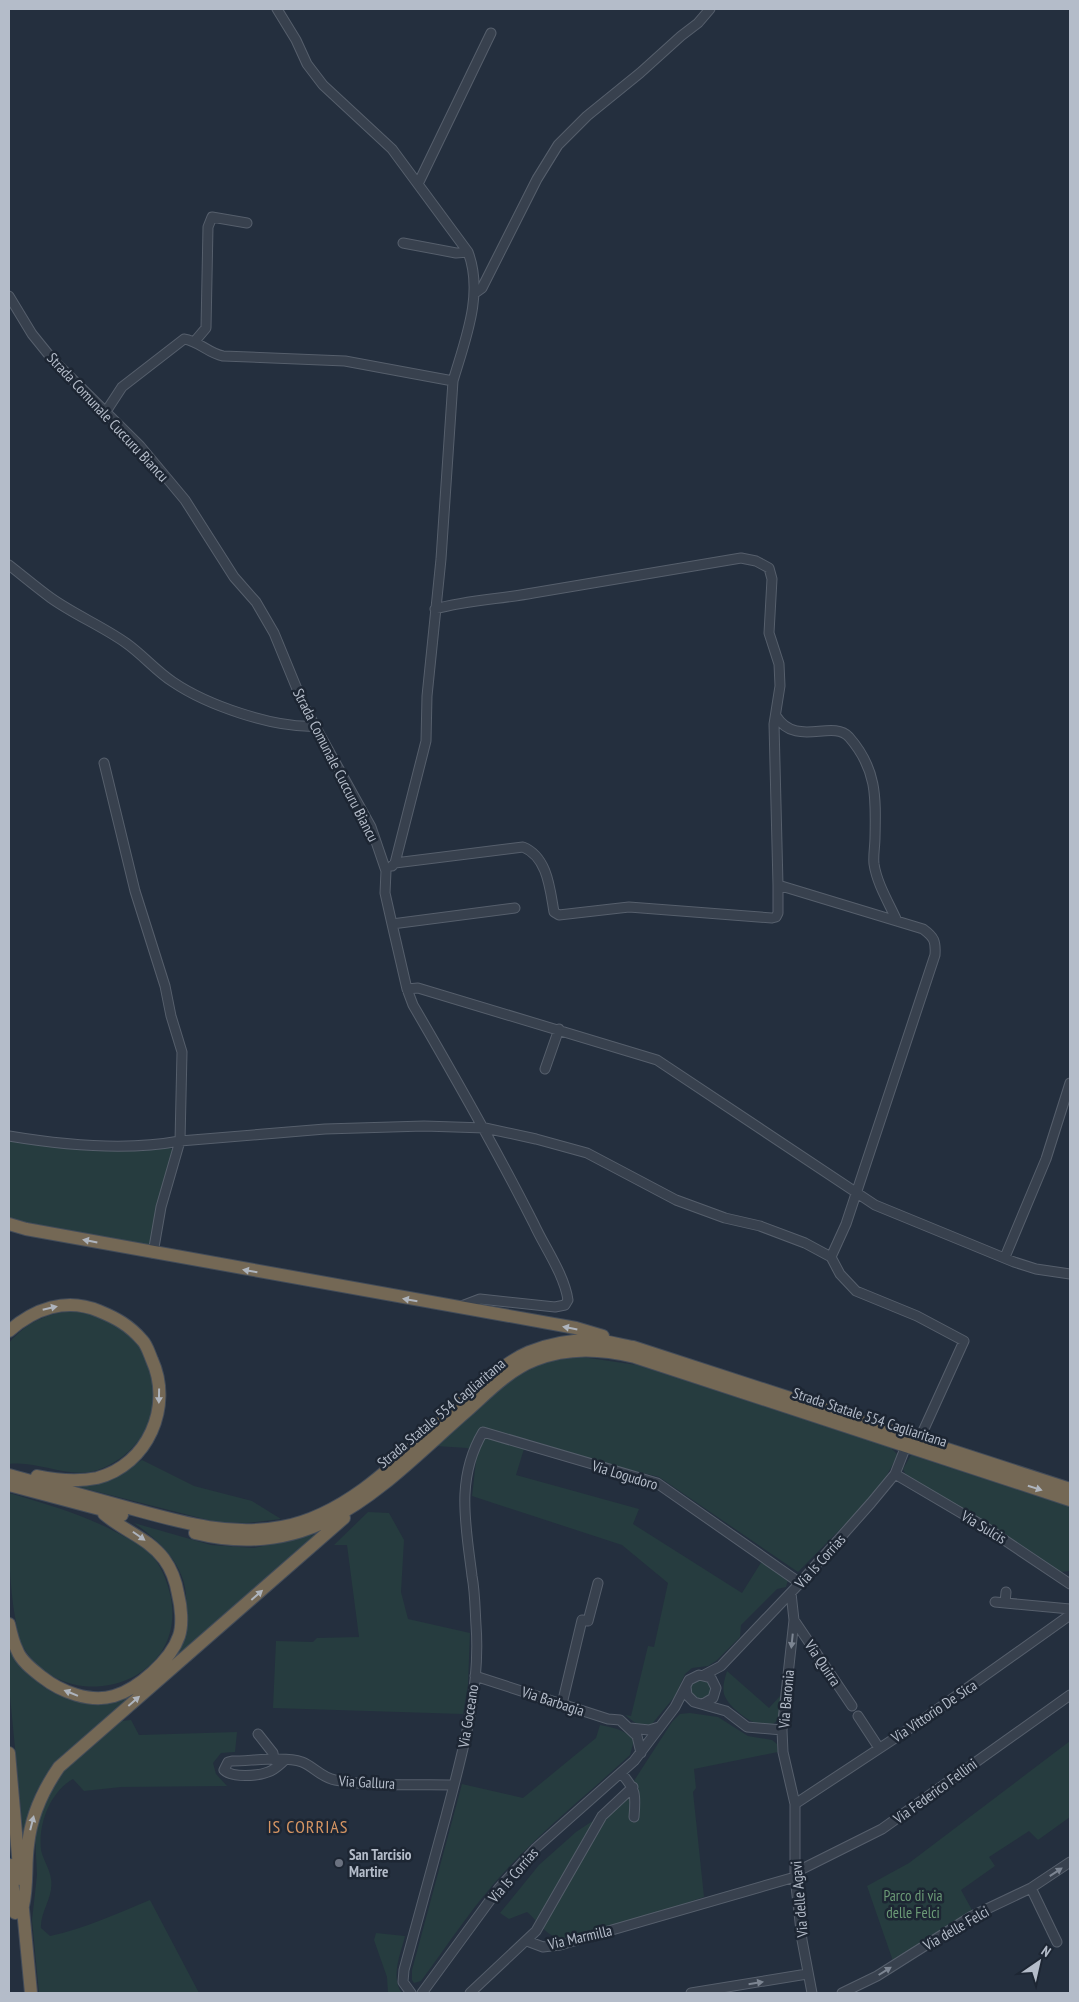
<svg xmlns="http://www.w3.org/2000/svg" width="1079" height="2002" viewBox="0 0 1079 2002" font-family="'PT Sans Narrow',sans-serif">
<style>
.green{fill:#263c3f}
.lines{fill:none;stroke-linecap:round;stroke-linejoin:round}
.minor-casing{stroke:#565f6c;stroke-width:11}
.highway-casing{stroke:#434c59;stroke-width:14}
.minor{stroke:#38414e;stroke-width:9}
.highway{stroke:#746855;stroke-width:12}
.oneway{fill:#aeb4bd}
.oneway2{fill:#7c8592}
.worship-dot{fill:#6b7280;stroke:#1d2633;stroke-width:2}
.labels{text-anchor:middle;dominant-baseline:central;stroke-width:5;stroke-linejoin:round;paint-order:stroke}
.street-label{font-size:15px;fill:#b4bcc9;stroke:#1d2633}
.poi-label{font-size:15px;font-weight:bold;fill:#b4bcc9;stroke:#1d2633;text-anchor:start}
.park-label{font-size:15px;fill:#6b9a76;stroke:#1d2633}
.quarter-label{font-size:18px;letter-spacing:1px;fill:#d59563;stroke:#1d2633}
</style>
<rect width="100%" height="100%" fill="#242f3e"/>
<!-- green -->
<path class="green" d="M9 1138 164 1146 174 1150 151 1247 25 1224 9 1218Z
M73 1311C99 1314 123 1323 139 1345 146 1353 148 1363 151 1373 162 1413 141 1452 103 1468 71 1482 41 1460 9 1464V1343C26 1323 47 1313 73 1311Z
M582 1357 637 1365 891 1448 898 1455 883 1482 857 1512 798 1572 659 1477 610 1465 527 1439 516 1475 639 1509 633 1524 742 1593 762 1561 788 1580 786 1587 777 1589 741 1625 740 1637 716 1661 708 1666 692 1668 685 1674 675 1696 652 1724 645 1726 638 1725 625 1715 631 1716 648 1646 654 1647 668 1583 622 1545 472 1496 477 1453 467 1448 436 1446C468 1418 500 1381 540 1365 553 1360 568 1358 582 1357Z
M911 1455 1070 1507V1571L1061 1572 994 1527 906 1475 903 1469Z
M142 1460 194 1486 252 1501 281 1519 247 1523 216 1522 75 1486 119 1473Z
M9 1493C49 1505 89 1516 125 1537 131 1540 139 1543 145 1548 157 1558 165 1575 169 1590 195 1684 64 1724 21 1643 17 1636 17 1625 15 1617 8 1576 9 1535 9 1493Z
M368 1512 389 1513 404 1540 401 1592 408 1619 470 1633 468 1684 463 1714 273 1708 276 1641 313 1642 317 1638 359 1637 347 1545H334Z
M134 1523 211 1545 254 1548 316 1534 168 1663C173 1646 185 1621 186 1604 189 1568 160 1541 134 1523Z
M9 1647C24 1671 46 1697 77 1700 93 1702 118 1695 135 1693L48 1774 36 1792 24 1841 9 1686Z
M727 1671 769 1708 781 1695C780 1702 781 1712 778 1718 769 1740 728 1709 724 1694 722 1686 725 1678 727 1671Z
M691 1689a10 10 0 1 1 20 0a10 10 0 1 1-20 0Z
M690 1713 718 1717 748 1736 772 1740 777 1744 778 1752 694 1769 696 1788 693 1792 704 1897C680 1905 577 1943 559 1938 545 1935 538 1921 527 1912L509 1919 500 1913 539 1865 576 1832 591 1822 605 1821 619 1804 672 1722 680 1714Z
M131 1720 139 1735 237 1732 235 1752 221 1753 213 1763 216 1774 227 1786 121 1787 84 1791 73 1779C50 1792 38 1824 41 1850 43 1860 50 1869 51 1879 54 1897 40 1911 41 1928L50 1936C84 1929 118 1913 150 1900L199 1993H39L32 1920 37 1875 35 1834 37 1818 53 1785 66 1769 121 1721Z
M600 1725C614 1728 624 1729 634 1740L630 1755C589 1793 545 1828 507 1869 475 1903 449 1943 421 1981L414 1983 412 1980V1970L462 1784 523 1798 596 1738Z
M1070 1741V1817L1038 1840 1029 1831 989 1857 995 1866 961 1890 972 1910 893 1961 867 1886 909 1863Z
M376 1933 405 1936C401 1953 390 1977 402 1993H388L387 1977 374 1940Z"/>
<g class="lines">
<!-- minor casing -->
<g class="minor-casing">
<path id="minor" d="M277 9 296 40 307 64 323 85 392 149 468 252C484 294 465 340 453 381
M418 184 491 33
M403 243 456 253 468 252
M475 293 482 288 537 179 558 145 587 116 640 73 681 36 698 23 710 9
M9 296 32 334 53 360 140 446 185 500 234 577 256 602 274 633 304 706 371 827 386 871 385 893 392 924 407 989 413 1005C455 1077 496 1149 534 1224 545 1248 564 1274 568 1300L565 1305 555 1307 480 1299 459 1307
M195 341 206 328 208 227 212 217 247 223
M105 413 122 387 184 339C199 341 208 353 223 356L345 361 453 381 441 559 427 696 426 741 395 863 392 866
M9 565C23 576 36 587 51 598 75 615 102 626 126 643 143 655 156 671 173 682 207 705 273 728 314 726
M435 609C468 600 501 599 533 593 603 581 672 569 741 558L756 561 769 568 772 579 769 633 779 664 780 686 774 724 778 885
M776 716C796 748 832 719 849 737 877 769 876 797 875 837 875 846 873 856 874 864 877 884 889 903 897 921
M395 863 523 847C548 857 550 890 554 912L559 915 629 907 772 918 776 917 778 913V885L923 929C934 937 936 941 935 955L846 1224 831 1257
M392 924 515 908
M407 989 418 988 657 1060 875 1205 1014 1262 1036 1269 1070 1274
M545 1069 559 1029
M9 1136C63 1145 126 1151 180 1141L182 1052 171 1016 165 986 135 891 104 763
M153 1253 161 1207 180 1141 325 1129 424 1126 485 1128 536 1139 587 1153 676 1200 725 1218 760 1226 805 1243 831 1257 840 1274 856 1291 917 1316 964 1341 919 1440
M1005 1257 1046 1159 1070 1083
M895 1474 985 1527 1070 1584
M791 1593 794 1620 782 1730 783 1752 795 1804V1877L802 1940 812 1993
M995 1602 1070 1609
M1005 1603 1006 1592
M794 1620 852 1706
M704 1675 721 1666 800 1583 871 1503 895 1474 906 1446
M475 1676 608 1719 620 1720 637 1736 641 1753
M686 1687 687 1695 694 1702 726 1711 747 1727 782 1730
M562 1704 582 1620 588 1621 598 1583
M858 1716 879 1748
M630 1728 649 1730 659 1727
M258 1734 273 1753 274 1760
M285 1760C280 1764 275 1770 268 1772 258 1776 232 1778 224 1770L228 1762 232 1761C251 1761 284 1756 302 1762 313 1766 322 1778 335 1780 374 1787 415 1784 454 1785
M621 1773C636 1790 636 1794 634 1817
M795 1804 921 1721 1070 1615
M1031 1888 1057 1942
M527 1941 543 1947 560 1945 795 1877 802 1869 882 1829 1070 1695
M411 1993 403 1982 404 1970C418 1918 432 1867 446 1816 462 1754 481 1690 476 1625 475 1609 475 1592 472 1576 466 1526 455 1479 483 1432L657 1483 800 1583
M422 1993 499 1888 536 1848 634 1761 675 1707 689 1680 699 1675 711 1678 716 1688 713 1698 703 1704
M470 1993 536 1931 602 1816 633 1787
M691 1993 807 1974
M842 1993 877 1976 972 1916 1031 1888 1070 1862"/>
</g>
<!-- highway casing -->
<g class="highway-casing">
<path id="highway" d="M9 1224 26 1229 576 1328 603 1336
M9 1331C34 1309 66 1297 99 1311 116 1318 129 1325 142 1340 147 1345 149 1353 152 1360 173 1406 148 1465 97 1478 78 1482 56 1480 37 1476
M9 1475C49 1486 89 1497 129 1508 180 1522 229 1537 282 1527 358 1513 417 1440 474 1391 491 1377 508 1361 529 1352 549 1344 572 1340 592 1340 605 1340 620 1345 633 1347L1070 1489
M9 1485 122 1515
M195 1533C318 1564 384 1483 468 1410 488 1392 509 1370 535 1360 569 1347 601 1349 635 1357L1070 1500
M9 1624C11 1633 13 1642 17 1650 21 1661 33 1670 42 1677 61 1692 90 1703 114 1696 138 1689 171 1660 179 1636 183 1624 181 1606 178 1594 176 1582 172 1570 164 1559 148 1538 124 1531 104 1514
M9 1753 20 1879
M11 1865 15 1913
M22 1899 31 1993
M23 1906C28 1884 25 1866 28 1845 31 1816 43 1790 59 1767L344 1518"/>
</g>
<!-- minor -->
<use href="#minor" class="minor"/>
<!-- highway -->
<use href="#highway" class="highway"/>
</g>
<!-- one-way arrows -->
<defs><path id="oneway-solid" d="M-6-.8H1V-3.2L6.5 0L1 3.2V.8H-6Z" transform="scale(1.25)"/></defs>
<g class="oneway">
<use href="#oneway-solid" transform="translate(90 1241) rotate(-169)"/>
<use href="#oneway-solid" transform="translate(250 1271) rotate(-170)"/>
<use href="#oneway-solid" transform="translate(410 1300) rotate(-170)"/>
<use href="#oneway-solid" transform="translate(50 1308) rotate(-13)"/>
<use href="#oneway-solid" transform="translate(570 1328) rotate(-169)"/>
<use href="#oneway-solid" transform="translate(159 1396) rotate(91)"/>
<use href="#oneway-solid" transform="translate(1035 1488) rotate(18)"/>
<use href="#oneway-solid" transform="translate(139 1536) rotate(35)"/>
<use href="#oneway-solid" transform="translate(257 1595) rotate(-41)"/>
<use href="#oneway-solid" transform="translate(71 1693) rotate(-158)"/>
<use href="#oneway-solid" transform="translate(134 1701) rotate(-41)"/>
<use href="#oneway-solid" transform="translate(32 1823) rotate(-76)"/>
</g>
<g class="oneway2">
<use href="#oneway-solid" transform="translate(792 1641) rotate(96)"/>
<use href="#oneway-solid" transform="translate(1056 1872) rotate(-33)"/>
<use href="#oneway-solid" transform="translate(885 1971) rotate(-32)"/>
<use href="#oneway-solid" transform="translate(756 1983) rotate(-9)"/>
</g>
<!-- markers -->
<circle class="worship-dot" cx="339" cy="1863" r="5"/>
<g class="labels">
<!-- street labels -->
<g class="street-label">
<text transform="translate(108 417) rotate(47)">Strada Comunale Cuccuru Biancu</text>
<text transform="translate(336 765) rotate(63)">Strada Comunale Cuccuru Biancu</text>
<text transform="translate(441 1413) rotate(-40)">Strada Statale 554 Cagliaritana</text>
<text transform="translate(870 1417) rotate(18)">Strada Statale 554 Cagliaritana</text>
<text transform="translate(625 1475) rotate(17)">Via Logudoro</text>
<text transform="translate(984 1527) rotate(31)">Via Sulcis</text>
<text transform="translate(820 1561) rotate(-48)">Via Is Corrias</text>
<text transform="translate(823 1663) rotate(56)">Via Quirra</text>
<text transform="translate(786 1699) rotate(-85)">Via Baronia</text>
<text transform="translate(553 1701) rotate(18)">Via Barbagia</text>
<text transform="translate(934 1711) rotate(-34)">Via Vittorio De Sica</text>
<text transform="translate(468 1716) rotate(-81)">Via Goceano</text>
<text transform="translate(367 1782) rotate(3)">Via Gallura</text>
<text transform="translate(935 1791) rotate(-36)">Via Federico Fellini</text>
<text transform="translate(513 1875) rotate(-49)">Via Is Corrias</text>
<text transform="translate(799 1899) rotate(-95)">Via delle Agavi</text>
<text transform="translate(956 1928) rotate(-30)">Via delle Felci</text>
<text transform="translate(580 1937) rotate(-13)">Via Marmilla</text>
</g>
<!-- poi labels -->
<g class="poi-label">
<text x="349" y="1854">San Tarcisio<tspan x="349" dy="17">Martire</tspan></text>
</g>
<!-- park labels -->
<g class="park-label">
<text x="913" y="1895">Parco di via<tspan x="913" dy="17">delle Felci</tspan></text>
</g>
<!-- quarter labels -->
<g class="quarter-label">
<text x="308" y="1826">IS CORRIAS</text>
</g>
</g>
<!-- border -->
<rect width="1079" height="2002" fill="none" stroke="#b4bcc9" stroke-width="20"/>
<!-- north arrow -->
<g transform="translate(1039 1962) rotate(34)" stroke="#1d2633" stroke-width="4" paint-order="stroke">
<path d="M0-4L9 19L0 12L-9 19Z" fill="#b4bcc9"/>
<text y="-8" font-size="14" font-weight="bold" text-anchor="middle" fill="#b4bcc9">N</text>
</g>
</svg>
